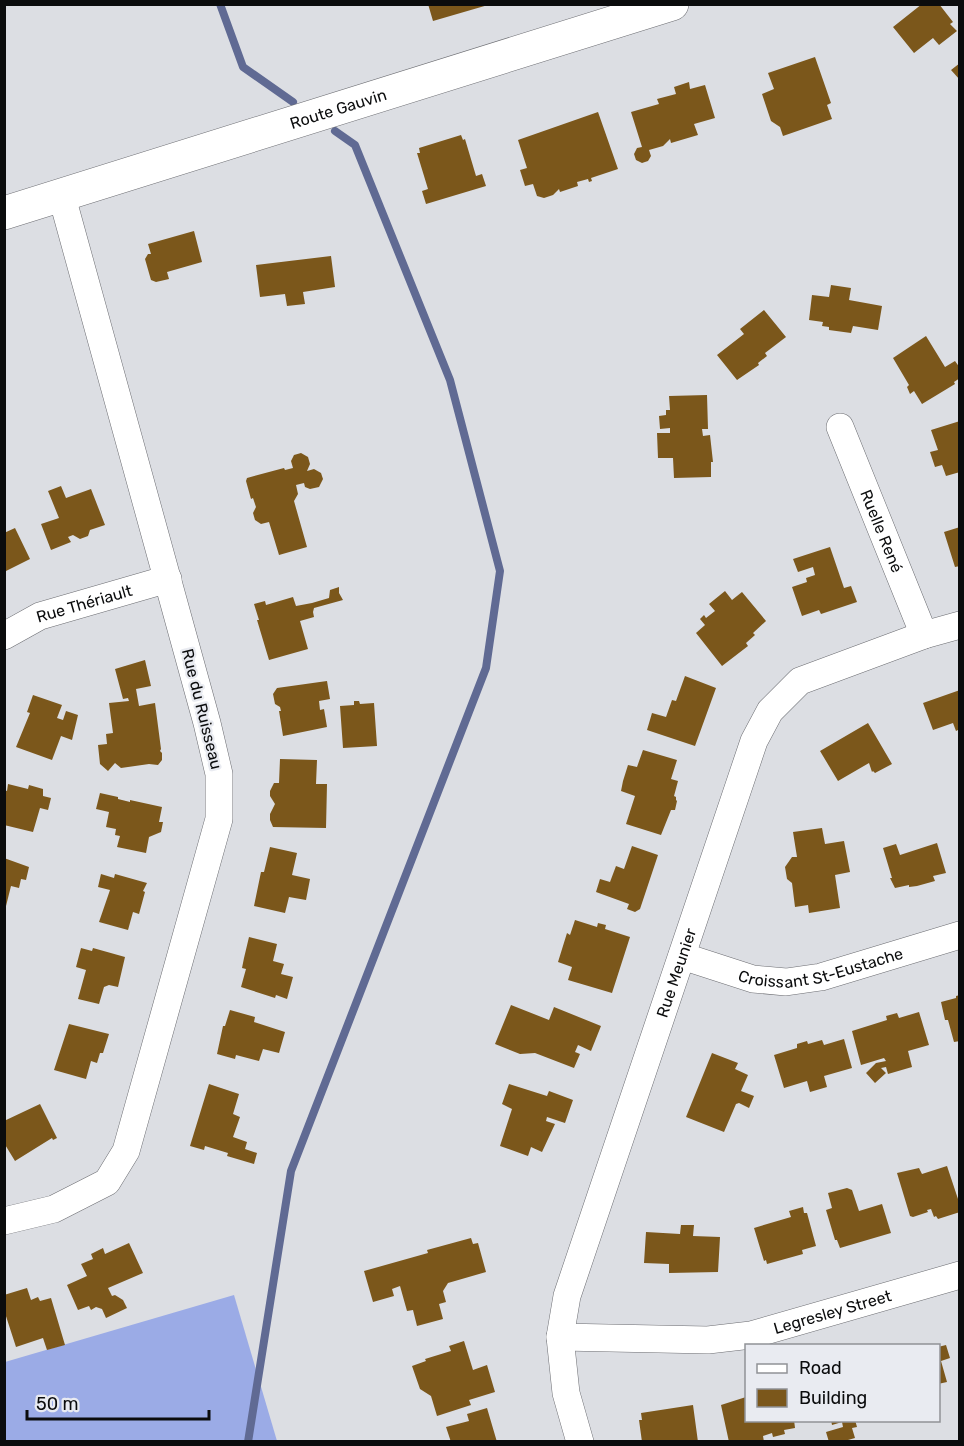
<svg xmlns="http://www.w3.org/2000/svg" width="964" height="1446" viewBox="0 0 964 1446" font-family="Rubik,sans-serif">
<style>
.forest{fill:#9babe6}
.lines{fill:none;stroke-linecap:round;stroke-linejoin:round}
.stream{stroke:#606a93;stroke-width:8}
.building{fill:#7b571b}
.minor-casing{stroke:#6c6d72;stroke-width:28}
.tertiary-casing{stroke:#6c6d72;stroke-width:34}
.minor{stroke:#fff;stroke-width:27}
.tertiary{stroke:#fff;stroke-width:33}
.labels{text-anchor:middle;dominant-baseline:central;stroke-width:4.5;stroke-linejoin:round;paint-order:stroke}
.street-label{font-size:16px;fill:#0b0c0d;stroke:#e9ebf1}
</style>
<rect width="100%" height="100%" fill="#dcdee3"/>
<!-- forest -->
<path class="forest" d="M234 1295 277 1441 5 1442V1362Z"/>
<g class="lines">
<!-- stream -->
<path class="stream" d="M220 4 243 67 293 102
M248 1442 291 1171 486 668 500 571 450 380 355 145 335 131"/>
</g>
<!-- building -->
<path class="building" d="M428 4H488V5L433 21Z
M922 4H939L953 22 950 24 957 31 939 45 933 38 914 53 893 27Z
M815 57 831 103 827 105 832 119 783 136 780 127 771 121 762 94 774 89 768 73Z
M960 63V80L951 70Z
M689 82 690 89 705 85 715 118 694 124 698 135 671 143 670 139 663 146 649 150 651 156 648 161 642 163 636 160 634 154 637 148 642 147 631 112 659 104 657 99 676 94 674 87Z
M598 112 618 169 591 178 592 181 589 182 588 179 577 182 578 186 560 192 559 189 553 195 544 198 537 196 533 184 525 186 520 170 527 168 518 140Z
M461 135 463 140 465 139 476 176 482 174 486 186 426 204 422 191 428 189 417 153H420L419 148Z
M194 231 202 262 167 272 169 279 156 282 151 280 145 259 148 254H151L148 244Z
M331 256 335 287 303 292 305 304 287 306 285 294 260 297 256 265Z
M831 285 851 288 849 300 882 306 878 330 853 326 851 333 829 330V327L822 326 823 322 809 320 812 295 829 297Z
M764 310 786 337 765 353 767 356 758 363 759 365 737 380 717 355 744 334 740 329Z
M926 336 945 367 955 361 960 368V378L954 382 955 384 922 404 914 391 910 394 907 387 909 385 893 358Z
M707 395 708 429H702L703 436 710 435 713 462H711V477L674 478 673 458H658L657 433H670V428L660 429 659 416 666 415V410H670L669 396Z
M960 421V472L946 476 942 465 935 467 930 452 938 450 931 430Z
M301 453 308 457 310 464 307 471 314 469 321 473 323 479 319 487 310 489 305 487 304 483 296 485 298 494 294 501 307 547 279 555 269 522 261 524 255 520 253 513 256 507 253 498 251 499 246 481 247 478 284 468 285 470 293 468 291 461 294 455Z
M61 486 66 498 91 489 105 525 90 530 88 536 80 539 73 535 68 537 71 542 51 550 41 524 59 518 48 491Z
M960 527V566L955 567 944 532Z
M15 528 30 559 4 572V533Z
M830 547 844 588 851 586 857 602 821 614 819 610 802 616 792 587 807 582 806 578 815 575 813 567 798 572 793 559Z
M339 587V593L343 600 314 608 313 612 314 617 300 621 308 649 269 660 257 620H259L254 604 265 601 266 605 293 597 296 606 312 603 329 598 330 590Z
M725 591 732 600 742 592 766 621 753 633 755 635 746 643 748 646 722 666 696 633 705 625 700 619 704 615 706 618 715 611 709 604Z
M145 660 151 686 136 689 139 706 155 703 161 749 160 751 162 753V760L158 765 149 764 121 768 115 763 108 771 100 764 98 745 107 744 106 734 113 733 109 703 129 701 128 698 123 699 115 669Z
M685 676 716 688 695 746 647 730 652 713 666 717 672 700 676 701Z
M327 681 330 699 319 701 320 710 324 709 327 727 283 736 279 711H281L280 707 275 704 273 694 277 688Z
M960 690V729L956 731 953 723 933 730 923 703Z
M33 695 62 705 57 718 63 720 66 711 78 715 72 740 61 736 52 760 16 747 30 713 27 712Z
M354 701H359L360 704 374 703 377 746 343 748 340 706 354 705Z
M868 723 892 764 875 773 873 771 872 772 869 763 838 781 820 751Z
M643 750 677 760 671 779 678 781 674 796 676 797V800L677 801 675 810H671L661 835 626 824 635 796 621 791 623 781 628 765 637 767Z
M280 759 317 760 316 784H327L326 828 273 827 270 820V814L275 804 270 796V791L274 783H279Z
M8 784 28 789 29 785 43 789V796L51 798 48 810 40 808 33 832 4 825V790L7 791Z
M100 793 118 797V799L130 802V800L162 807 159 822H163L161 832 149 837 146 853 117 847 120 836 115 835 116 829 106 827 109 812 96 809Z
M822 828 825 844 844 841 850 872 835 875 840 908 809 913 808 905 795 907 792 883 787 879 785 867 792 857H797L793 832Z
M937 843 946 873 933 876 935 881 917 886 909 887V885L895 888 890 878H892L883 848 896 844 900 855Z
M632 846 658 855 640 909 635 912 627 909 629 904 596 892 600 879 610 882 616 866 624 869Z
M270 847 297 853 292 875 310 879 306 900 289 897 285 913 254 906 261 872H264Z
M4 858 29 867 26 880 21 879 19 888 11 886 5 910Z
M101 874 114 878 115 874 147 883 143 891 145 892 139 914 133 912 128 930 99 922 110 890 98 887Z
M575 920 597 927 598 923 606 925 605 929 630 937 612 993 568 980 572 967 558 962 567 933 570 935Z
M249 937 277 944 273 961 284 964 281 974 293 977 287 999 276 995 275 998 241 987 246 969 242 968 244 958Z
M81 948 92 951 93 948 125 957 118 987 109 985 104 987 99 1004 78 999 86 970 76 967Z
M960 995V1041L954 1042 948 1020H945L941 1002 956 998V996Z
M511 1005 549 1020 554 1007 601 1026 591 1051 578 1045 575 1052 580 1054 574 1068 535 1053 520 1054 495 1044Z
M230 1010 255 1017 254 1022 285 1032 279 1053 263 1049 259 1061 236 1055 235 1059 217 1054 223 1026H225Z
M919 1012 929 1045 908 1051 912 1067 888 1074 886 1067 881 1068 886 1073 875 1083 866 1073 876 1063 886 1061 884 1058 861 1065 852 1031 887 1020 886 1016 897 1013 899 1018Z
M69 1024 109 1034 103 1053H100L97 1063 91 1061 86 1079 54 1070Z
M844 1039 852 1068 824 1076 827 1087 810 1092 807 1081 784 1088 774 1055 797 1048V1044L807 1041 808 1044 822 1040 824 1045Z
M712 1053 738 1063 735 1069 748 1075 741 1091 754 1096 749 1108 739 1103 736 1104 724 1132 686 1117Z
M209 1084 239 1094 233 1114 240 1117 233 1137 247 1142 245 1149 257 1153 254 1164 227 1156 228 1153 205 1146 204 1150 190 1146Z
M509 1084 547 1096 549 1091 573 1100 565 1123 547 1117 546 1121 555 1124 542 1152 531 1147 528 1156 500 1146 512 1109 502 1104Z
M40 1104 57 1138 53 1140 52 1138 15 1161 4 1143V1121Z
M947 1166 960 1205V1212L938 1219 936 1216 934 1217 931 1209 927 1210 928 1212 913 1217 910 1216 897 1173 919 1168 922 1174Z
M847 1188 852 1190 859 1211 882 1204 891 1233 840 1248 837 1240H835L826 1210 832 1208 828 1193Z
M803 1207 804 1213H807L816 1246 802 1250 803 1254 767 1264 766 1260 764 1261 754 1228 791 1217 789 1211Z
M681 1225H694L693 1236 720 1237 718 1272 669 1273V1264L644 1263 646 1232 680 1234Z
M471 1238 473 1244 478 1243 486 1272 448 1283 443 1291 446 1302 439 1304 443 1319 417 1326 413 1310 407 1311 400 1286 392 1289 394 1296 373 1302 364 1271 428 1253 427 1250Z
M129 1243 143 1273 108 1288 112 1296 115 1295 123 1300 127 1308 106 1318 102 1309 96 1307 91 1310 89 1306 78 1310 67 1285 87 1276 81 1264 93 1259 91 1254 103 1248 105 1254Z
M27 1288 31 1300 38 1297 40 1301 51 1298 65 1345 47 1350 43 1338 16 1347 4 1310V1295Z
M464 1341 473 1370 487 1365 495 1392 469 1400 471 1405 437 1416 431 1396 420 1389 412 1366 426 1361 425 1359 451 1351 449 1346Z
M946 1345 950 1358 941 1361 947 1382 938 1384V1347Z
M746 1397V1420H794L795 1428 784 1430 785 1434 773 1437 772 1433 763 1436 764 1442H745L744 1440 729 1442 721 1405Z
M693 1405 698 1442H642L639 1420H642L641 1413Z
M487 1408 497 1442H451L446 1427 469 1421 467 1414Z
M831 1420H855L857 1427 852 1428 855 1438 841 1442H829L826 1432 843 1427 842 1422 832 1425Z"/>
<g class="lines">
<!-- minor casing -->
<g class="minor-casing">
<g id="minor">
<path id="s1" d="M840 427 924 635"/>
<path id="s2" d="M4 636 40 616 168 579"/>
<path id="s3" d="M682 956 753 979 786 982 821 977 960 935"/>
<path d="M4 1221 54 1209 107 1182 126 1151 219 819V774L207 723 62 197"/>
<path id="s4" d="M560 1337 708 1340 751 1335 960 1275"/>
<path id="s5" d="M580 1442 566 1393 560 1337 567 1296 754 741 770 711 800 681 924 635 960 625"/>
</g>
</g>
<!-- tertiary casing -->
<g class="tertiary-casing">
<g id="tertiary">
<path id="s6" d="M4 213 672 4"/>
</g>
</g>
<!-- minor -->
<use href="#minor" class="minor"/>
<!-- tertiary -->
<use href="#tertiary" class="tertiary"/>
</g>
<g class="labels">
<!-- street labels -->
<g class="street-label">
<text stroke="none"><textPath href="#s6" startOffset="350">Route Gauvin</textPath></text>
<text stroke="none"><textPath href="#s1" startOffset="112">Ruelle René</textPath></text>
<text stroke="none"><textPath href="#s2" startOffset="87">Rue Thériault</textPath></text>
<text transform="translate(202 709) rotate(76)">Rue du Ruisseau</text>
<text stroke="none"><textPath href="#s3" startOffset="144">Croissant St-Eustache</textPath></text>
<text stroke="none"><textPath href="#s5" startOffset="490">Rue Meunier</textPath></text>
<text stroke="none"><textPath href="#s4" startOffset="276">Legresley Street</textPath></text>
</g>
</g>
<!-- border -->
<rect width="964" height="1446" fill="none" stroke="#0b0c0d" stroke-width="12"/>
<!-- legend -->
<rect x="745" y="1344" width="195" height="78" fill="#e9ebf1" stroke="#909296" stroke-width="1.5"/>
<rect x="757" y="1364" width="30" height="9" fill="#ffffff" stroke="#909296" stroke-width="1.5"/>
<text x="799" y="1374" font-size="18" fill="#0b0c0d">Road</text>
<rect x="757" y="1389" width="30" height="18" fill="#7b571b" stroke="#909296" stroke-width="1.5"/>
<text x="799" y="1404" font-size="18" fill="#0b0c0d">Building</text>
<!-- scale -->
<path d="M27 1410v9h182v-9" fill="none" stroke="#0b0c0d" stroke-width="3"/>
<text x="36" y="1410" font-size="18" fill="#0b0c0d" stroke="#e9ebf1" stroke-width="4.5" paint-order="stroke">50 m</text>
</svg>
